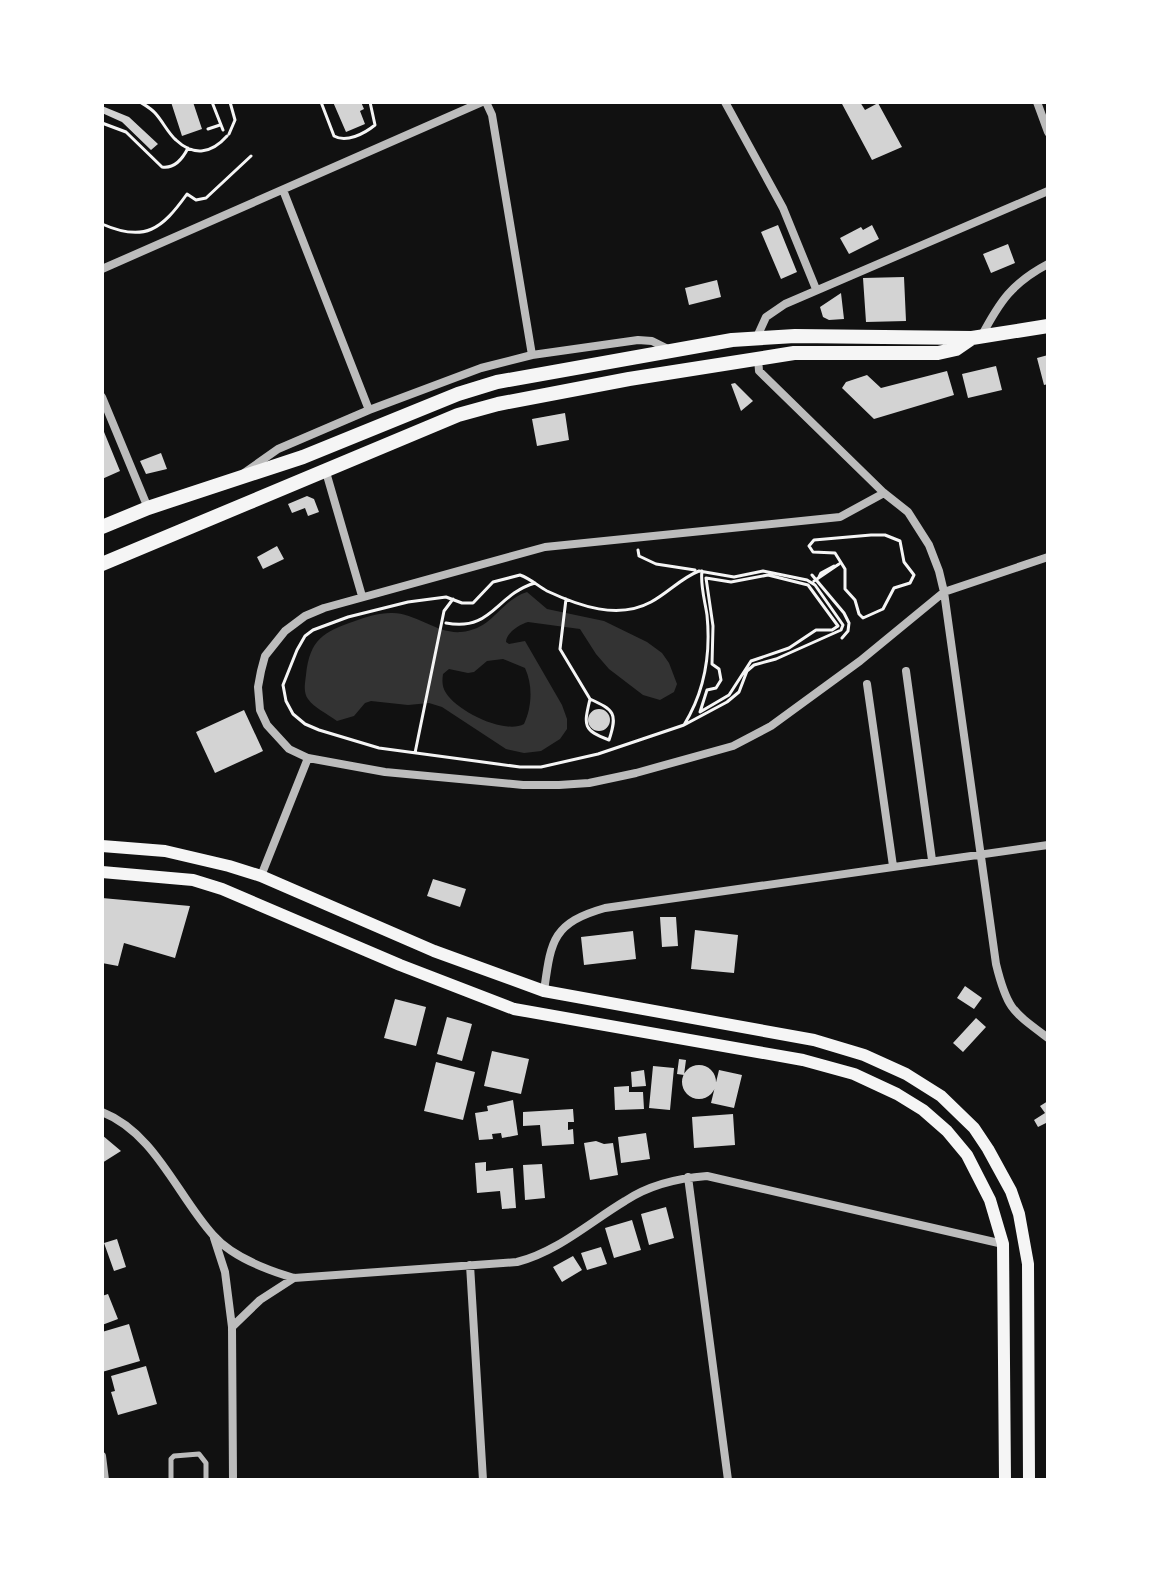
<svg xmlns="http://www.w3.org/2000/svg" width="1150" height="1582" viewBox="0 0 1150 1582" font-family="'Titillium Web',sans-serif">
<style>
.water{fill:#333;fill-rule:evenodd}
.building{fill:#d3d3d3}
.lines{fill:none;stroke-linecap:round;stroke-linejoin:round}
.path{stroke:#f5f5f5;stroke-width:3}
.service{stroke:#bcbcbc;stroke-width:5}
.minor{stroke:#bcbcbc;stroke-width:8}
.secondary{stroke:#f5f5f5;stroke-width:12}
.primary{stroke:#f5f5f5;stroke-width:14}
</style>
<rect width="100%" height="100%" fill="#111"/>
<!-- water -->
<path class="water" d="M527 592 547 609 604 621 647 642 662 653 669 663 677 684 674 692 660 700 643 695 609 669 596 654 580 629 528 622C520 624 506 633 506 642L509 644 525 641 562 705 567 719V729L560 739 541 751 524 753 506 749 442 707 429 703 408 705 371 701 365 703 354 716 337 721C328 714 314 708 308 699 303 692 305 683 306 675 310 639 323 632 355 621 366 617 378 613 391 613 414 612 437 634 461 632 494 629 499 601 527 592ZM503 659 525 668C533 685 532 707 524 724 505 735 457 711 446 693 442 687 442 681 443 674L449 669 468 673 474 672 487 661Z"/>
<!-- building -->
<path class="building" d="M171 102H193L202 129 182 136Z
M333 102H361L364 109 360 111 365 124 346 132Z
M841 102H860L865 110 878 103 902 147 872 160Z
M102 106 129 117 158 144 151 150 122 122 102 113Z
M778 225 797 272 781 279 761 232Z
M872 225 879 239 849 254 840 238 861 227 863 230Z
M1008 244 1015 263 991 273 983 254Z
M904 277 906 321 866 322 863 278Z
M717 280 721 297 689 305 685 288Z
M841 293 844 319 829 320 823 317 820 307Z
M1048 355V384L1044 385 1037 358Z
M996 366 1002 390 968 398 962 374Z
M947 371 954 395 874 419 842 388 846 382 867 375 881 388Z
M735 383 753 401 741 411 731 384Z
M565 413 569 440 537 446 532 419Z
M102 427 120 471 102 479Z
M161 453 167 469 146 474 140 461Z
M307 496 314 499 319 512 308 516 305 508 292 513 288 504Z
M277 546 284 559 263 569 257 557Z
M588 720a11 11 0 1 1 22 0a11 11 0 1 1-22 0Z
M244 710 263 751 215 773 196 732Z
M433 879 466 889 460 907 427 896Z
M102 898 190 906 175 958 124 943 118 966 102 963Z
M660 917H676L678 946 662 947Z
M695 930 738 935 734 973 691 969Z
M633 931 636 959 584 965 581 937Z
M965 986 982 998 974 1009 957 998Z
M395 999 426 1007 416 1046 384 1038Z
M447 1017 472 1024 462 1061 437 1054Z
M976 1018 986 1027 963 1052 953 1043Z
M492 1051 529 1059 521 1094 484 1086Z
M679 1059 686 1060 684 1075 677 1074Z
M436 1062 475 1072 463 1120 424 1111Z
M682 1082a17 17 0 1 1 34 0a17 17 0 1 1-34 0Z
M653 1066 674 1068 670 1110 649 1108Z
M644 1070 646 1086 632 1087 631 1072Z
M719 1070 742 1075 734 1108 711 1103Z
M629 1086V1092H643L644 1109 615 1110 614 1087Z
M513 1100 518 1135 502 1138 501 1133 492 1134 493 1139 479 1140 475 1113 488 1111 487 1106Z
M1048 1101V1122L1038 1127 1034 1120 1045 1113 1040 1106Z
M573 1109 574 1122H568V1130L573 1129 574 1144 542 1146 540 1125 523 1126V1112Z
M733 1114 735 1145 694 1148 692 1117Z
M646 1133 650 1159 621 1163 618 1137Z
M102 1135 121 1151 102 1163Z
M596 1141 604 1144 613 1143 618 1175 590 1180 584 1143Z
M486 1162V1171L513 1168 516 1208 502 1209 500 1191 477 1193 475 1163Z
M542 1164 545 1198 525 1200 523 1165Z
M666 1207 674 1238 649 1245 641 1214Z
M632 1220 641 1250 614 1258 605 1228Z
M117 1239 126 1267 114 1271 104 1243Z
M601 1247 607 1264 587 1270 581 1253Z
M573 1256 582 1270 562 1282 553 1267Z
M108 1294 118 1319 102 1325V1296Z
M129 1324 140 1361 102 1372V1332Z
M146 1366 157 1404 118 1415 111 1392 115 1391 111 1376Z"/>
<g class="lines">
<!-- path -->
<path class="path" d="M140 102C145 105 152 109 156 114 163 122 168 133 176 140 194 157 212 153 227 136
M212 102 223 130
M321 102 334 136C346 143 364 134 375 125L370 102
M102 123 126 132 162 167C175 169 183 158 188 148
M208 129 220 125
M229 134 235 120 230 102
M102 224C145 243 162 229 187 194L196 200 206 198 251 156
M871 535H885L900 541 904 562 914 575 910 583 894 588 883 609 863 618 859 614 855 600 845 589V569L835 553 813 552 809 546 814 540Z
M638 550 639 556 656 564 695 570
M699 571 734 577 763 571 807 580 815 585 843 625 841 630 776 659 754 665 747 671 739 692 727 702 684 725 598 754 541 767H520L379 748 319 730 305 724 293 714 286 701 283 685 297 650 305 636 313 630 348 617 408 602 446 597 462 603H473L493 582 520 575C531 579 538 586 547 591 579 606 618 620 651 602 668 593 681 578 699 571Z
M768 575 808 585 838 626 832 630H816L789 648 751 661 729 695 700 712 707 690 716 688 721 680 719 669 712 664 713 626 706 578 731 582Z
M812 575 844 613 849 623 848 631 842 638
M819 577 821 573 834 566
M814 581 839 564
M566 599 560 649 590 699
M446 623C492 632 495 595 535 583
M590 699C614 710 618 713 609 740 582 730 584 725 590 699Z
M684 725C705 691 711 655 707 615 705 601 700 585 702 571
M415 753 444 611 453 599"/>
<!-- service -->
<path class="service" d="M171 1480V1459L174 1456 199 1454 206 1463V1480"/>
<!-- minor -->
<path class="minor" d="M486 102 492 115 532 355
M725 102 783 208 816 289
M1037 102 1048 132
M283 190 369 410
M102 269 482 102
M981 337C1000 301 1012 283 1048 264
M756 339 766 317 785 304 1048 191
M758 358 759 371 884 493 908 512 929 545 939 571 944 592 996 964C1007 1009 1012 1011 1048 1038
M102 397 148 508
M326 472 362 596
M244 473 278 449 369 410 481 368 532 355 638 340 652 341 670 350
M884 493 840 517 545 547 324 608 305 616 285 631 265 656 261 671 258 687 260 710 267 725 289 749 308 758 385 772 523 785H559L589 783 636 773 733 746 771 726 860 661 944 592 1048 557
M906 671 932 860
M867 684 893 866
M261 876 308 758
M544 991C551 941 552 923 605 908L1048 845
M102 1112C155 1133 177 1195 213 1235 232 1257 267 1270 294 1278L517 1262C557 1252 590 1222 625 1201 649 1185 679 1178 707 1176L1003 1244
M688 1177 728 1480
M214 1238 225 1272 232 1327
M470 1265 483 1480
M102 1456 105 1480
M233 1480 232 1327 260 1300 294 1278"/>
<!-- secondary -->
<path class="secondary" d="M102 846 165 851 229 866 261 876 434 951 544 991 814 1040 864 1055 906 1074 941 1096 974 1128 988 1149 1011 1191 1019 1214 1028 1264 1029 1480
M102 872 193 880 222 889 400 965 514 1009 803 1060 854 1074 897 1094 923 1110 947 1131 967 1155 990 1200 1003 1244 1005 1480"/>
<!-- primary -->
<path class="primary" d="M102 527 148 508 303 457 458 394 497 382 732 340 795 336 972 338 1048 326
M102 564 458 415 498 404 629 379 794 353H938L956 349 972 338"/>
</g>
<!-- border -->
<rect width="1150" height="1582" fill="none" stroke="#ffffff" stroke-width="208"/>
</svg>
